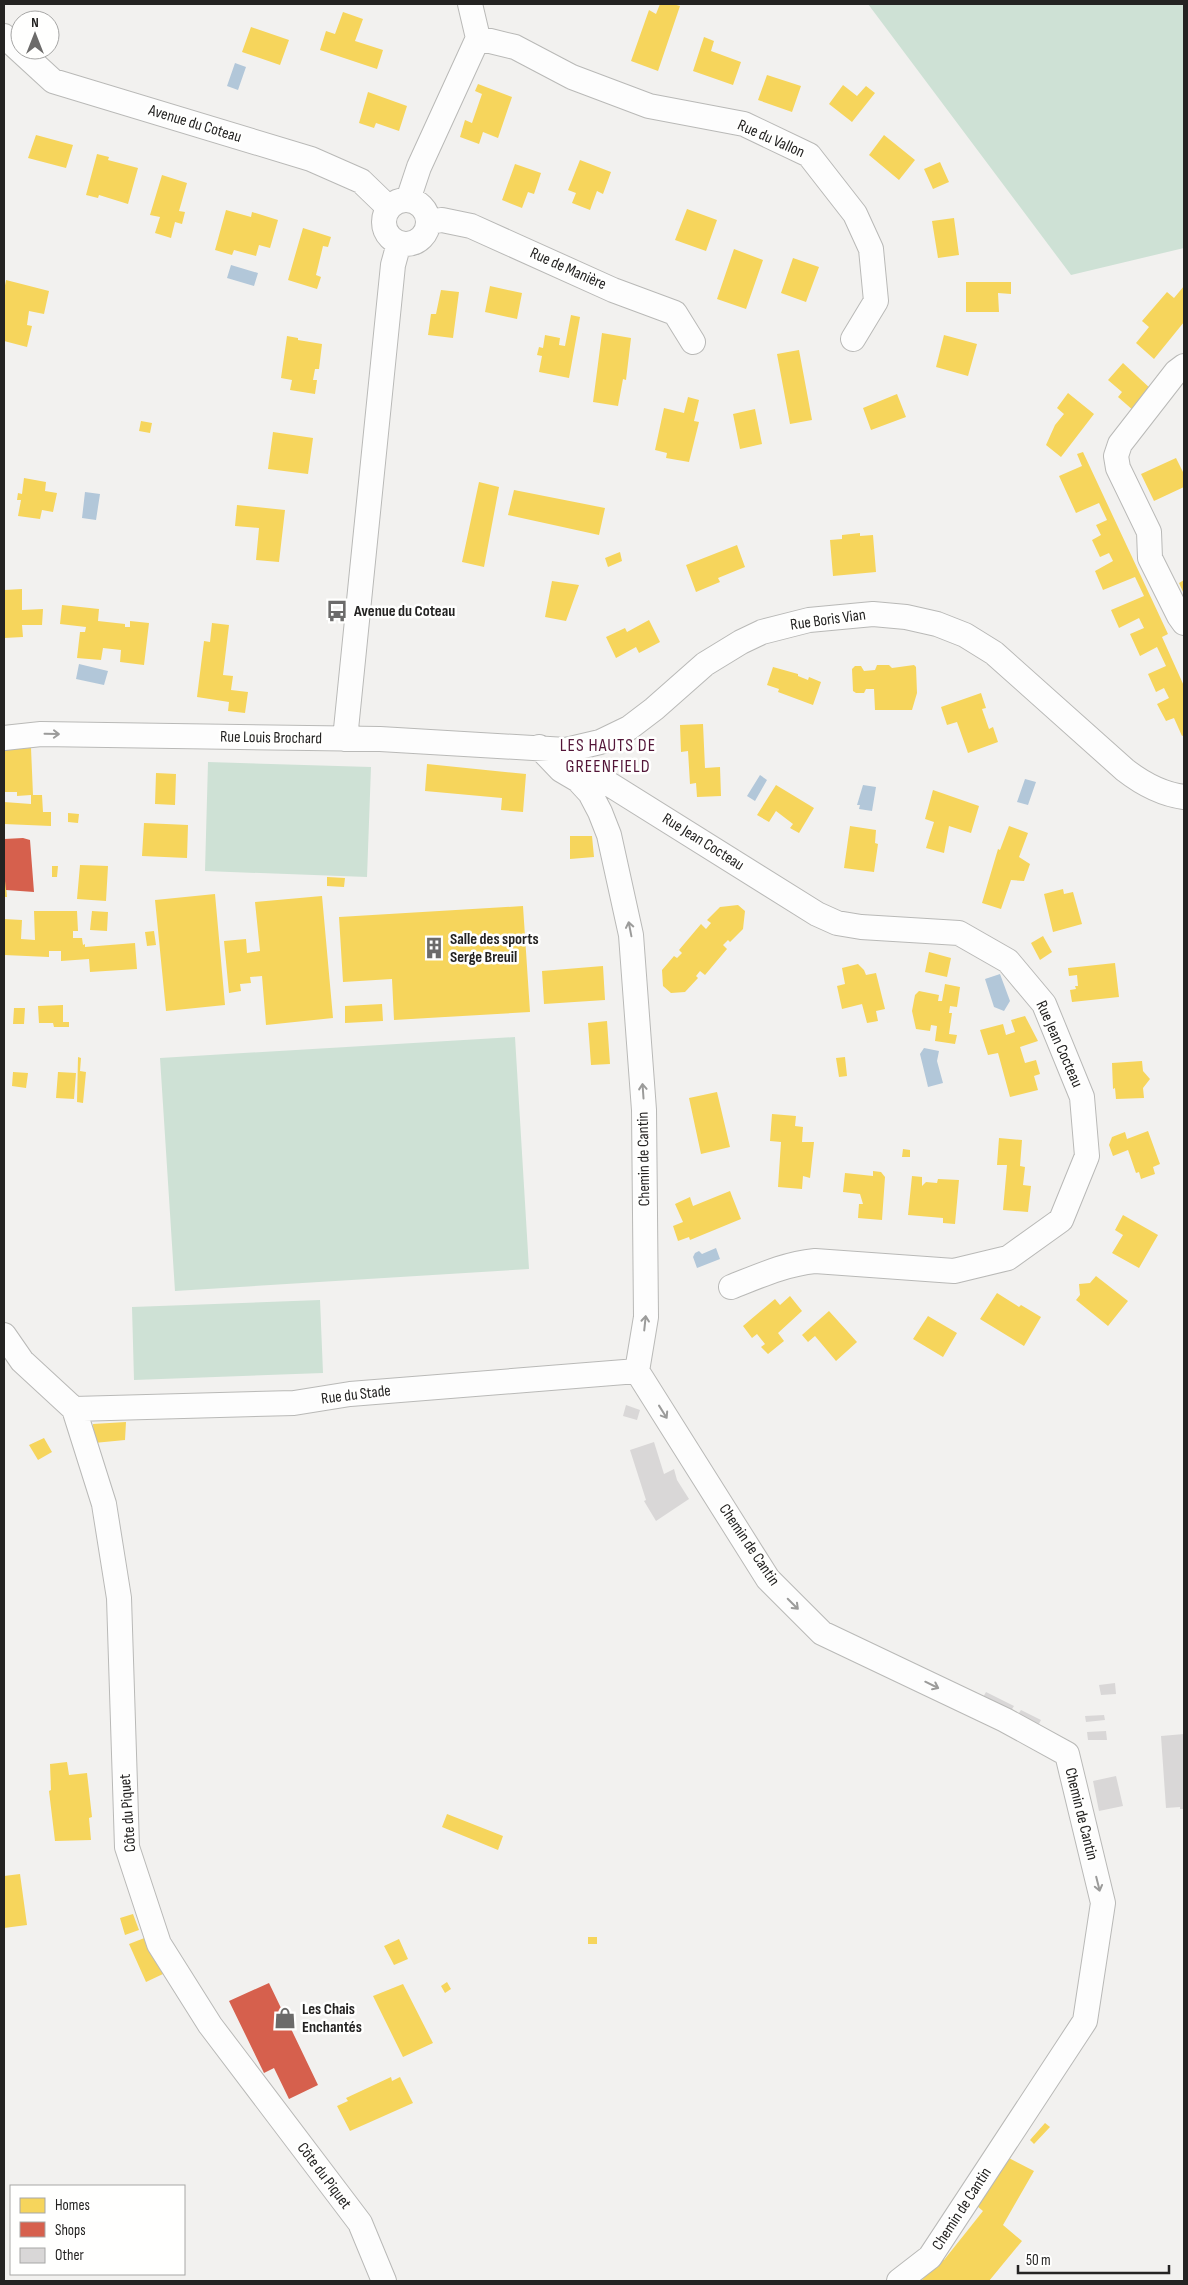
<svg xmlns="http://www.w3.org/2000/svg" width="1188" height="2285" viewBox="0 0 1188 2285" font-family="'Sofia Sans Condensed',sans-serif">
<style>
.green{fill:#cee1d5}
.water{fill:#b2c7d9}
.homes{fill:#f6d55c}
.shops{fill:#d6604d}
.building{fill:#d9d7d7}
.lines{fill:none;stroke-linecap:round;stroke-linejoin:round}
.minor-casing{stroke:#b9b9b7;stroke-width:26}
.minor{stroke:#fdfdfd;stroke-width:24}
.oneway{stroke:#9b9b9a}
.labels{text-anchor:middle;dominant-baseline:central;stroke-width:5;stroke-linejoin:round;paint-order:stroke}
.street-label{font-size:16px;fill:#242322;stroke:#fffffe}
.poi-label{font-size:16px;font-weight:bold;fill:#242322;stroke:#fffffe;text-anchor:start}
.neighbourhood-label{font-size:18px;letter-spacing:1px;fill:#531538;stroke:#fffffe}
</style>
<rect width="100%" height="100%" fill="#f2f1ef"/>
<!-- green -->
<path class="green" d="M868 4H1184V248L1071 275Z
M208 762 371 767 367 877 205 871Z
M515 1037 529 1269 175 1291 160 1058Z
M320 1300 323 1373 134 1380 132 1307Z"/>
<!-- water -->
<path class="water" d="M235 63 246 67 238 90 227 86Z
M231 265 258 273 254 286 227 278Z
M85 492 100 494 96 520 82 518Z
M79 664 108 671 104 685 76 679Z
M760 775 767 780 755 801 747 796Z
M1025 779 1036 782 1028 805 1017 802Z
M863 785 876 787 872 811 859 809 860 805H857Z
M1000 974 1010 1001 1004 1011 994 1007 985 979Z
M924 1048 939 1051 937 1061 943 1083 928 1087 920 1054Z
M716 1248 720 1259 697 1268 693 1257 695 1253 699 1251 702 1254Z"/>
<!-- homes -->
<path class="homes" d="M660 4H673L680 6 658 71 631 61 649 10 656 14Z
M343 12 363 19 355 41 383 50 377 69 320 50 326 31 335 34Z
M251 27 289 40 280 65 242 52Z
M704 37 714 41 711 51 741 62 733 85 693 71Z
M767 75 801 86 792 112 758 100Z
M478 84 512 97 498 138 483 132 479 144 460 137 465 120 472 123 482 94 475 91Z
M843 85 857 96 866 86 875 93 852 122 829 104Z
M368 92 407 106 399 131 376 123 374 128 359 123Z
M36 135 73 145 66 168 28 158Z
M884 135 915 160 899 180 869 155Z
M97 154 109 157 108 160 138 168 128 204 99 195 98 198 86 195Z
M580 160 611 172 603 194 597 191 590 210 572 203 576 193 568 190Z
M940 162 949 182 933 189 924 169Z
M515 164 541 173 534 194 528 192 522 208 502 200Z
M162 175 187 183 179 211 185 212 182 224 175 222 171 238 155 233 160 217 150 215Z
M687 209 717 220 706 251 675 240Z
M226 210 251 217 252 212 278 220 270 248 259 245 256 256 234 250 232 255 215 250Z
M954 218 959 255 938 258 932 221Z
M303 228 331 237 328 247 323 246 316 275 321 277 317 289 288 280Z
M734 249 763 260 746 309 717 299Z
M793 258 819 267 806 302 781 293Z
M6 280 49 291 44 314 29 311 27 325 32 326 27 347 4 341V291Z
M966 282H1011V294L998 293 999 312H966Z
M490 286 522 293 517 319 485 312Z
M1184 286V322L1154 359 1136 343 1149 327 1142 321 1167 292 1174 298Z
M441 290 459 292 453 338 428 335 431 314H436Z
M571 315 580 317 569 378 539 372 542 356 537 355 539 347 543 348 545 335 560 338 559 345 565 346Z
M602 333 631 338 626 380 623 379 618 406 593 402Z
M944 335 977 344 968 376 936 367Z
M287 336 298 338V340L322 344 319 369H315L313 380H317L315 394 290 390 292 380 281 378Z
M799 350 812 420 790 424 777 354Z
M1123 363 1152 390 1134 411 1118 397 1122 392 1108 380Z
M1068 393 1094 414 1061 457 1046 445 1055 425 1064 414 1057 408Z
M897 394 906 417 871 430 863 408Z
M688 397 699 400 694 421 699 422 689 462 666 458 667 453 655 450 664 408 684 413Z
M755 409 762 444 740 449 733 414Z
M141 421 152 423 150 433 139 431Z
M273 432 313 438 308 474 268 469Z
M1083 452 1168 634 1162 637 1184 686V735L1182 736 1174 718 1166 721 1157 704 1169 698 1164 688 1156 692 1148 674 1166 666 1157 647 1140 656 1130 634 1144 628 1139 618 1119 628 1111 610 1144 596 1135 577 1103 590 1095 571 1113 561 1109 553 1100 557 1092 540 1101 535 1096 525 1107 520 1099 503 1076 513 1059 476 1082 466 1077 454Z
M1176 458 1184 474V487L1154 501 1141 474Z
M24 478 46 482 45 491 57 493 53 512 42 510 40 519 18 516 21 500H17L18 493 22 494Z
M479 482 499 487 484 567 462 562Z
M514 490 605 508 599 535 508 515Z
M237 505 285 510 279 562 256 560 259 528 235 526Z
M860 533V536L873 535 876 572 833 576 830 540 842 539V535Z
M737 545 745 567 718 578 720 582 696 592 686 565Z
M620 552 622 561 608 567 605 558Z
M1184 580V594L1179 583Z
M552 581 579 585 566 621 545 617Z
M22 589V610L43 609 42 625H22L23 637 4 638V590Z
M62 605 99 609 98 621 125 624V627H130V621L149 623 144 665 120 662 121 650 103 648 101 660 77 658 80 632H85L86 627 60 624Z
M649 620 660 642 639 653 636 647 616 658 606 637 625 628 627 632Z
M212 623 229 625 223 675 233 676 231 690 248 692 245 713 228 711 229 702 197 697 204 641 210 642Z
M877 665H889L892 668 914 665 916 667 917 693 912 710H875L874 689H866L864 693H856L853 691 852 669 855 666H861L864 671 875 670Z
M773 667 798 674V676L808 680 809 677 821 682 813 705 778 692 779 689 767 685Z
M981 693 986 708 982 709 989 729 993 727 998 742 968 753 957 722 947 725 941 707Z
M703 724 705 768 720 767 721 796 697 797 696 783 690 784 688 751 681 752 680 725Z
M31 748 33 795H42L43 812H51V826L4 824V802L31 804V795L17 796V792H4V749Z
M427 764 526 774 523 812 501 810 502 798 425 791Z
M156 773 176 774 175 805 155 804Z
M776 785 814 808 799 833 790 828 793 824 776 811 769 822 757 815Z
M933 790 979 806 971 833 949 826 944 853 926 848 934 822 925 819Z
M68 813 79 814 78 823 68 822Z
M144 823 188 825 187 858 142 856Z
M850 826 876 830 875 843 878 844 874 872 844 868Z
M1009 826 1028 833 1019 857 1030 864 1024 881 1011 880 1001 909 982 903 998 849 1000 850Z
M570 836H592L594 857 570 859Z
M80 865 108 866 106 901 77 899Z
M52 866H58L57 877H52Z
M4 872H5L7 897H4Z
M327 877 345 878 344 887 327 886Z
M1063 889 1064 894 1073 892 1082 924 1053 932 1044 894Z
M215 894 225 1005 166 1011 155 900Z
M322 896 333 1018 266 1025 262 976 250 977 251 983 240 984 241 991 229 993 224 941 246 939 247 953 260 951 255 902Z
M738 905 745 911 743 929 730 942 728 940 723 945 727 949 705 975 700 971 696 976 698 978 685 992 671 993 663 986 662 970 674 956 677 958 682 953 679 950 701 924 706 929 711 923 707 920 720 907Z
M523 906 530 1012 394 1020 392 979 343 982 339 917Z
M34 911H77L78 931H73V938H82L83 945 85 944V947L135 943 137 969 90 972 89 959 61 961V951H49V957L4 955V919L22 920 21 939 35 940Z
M92 911 108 912 107 931 90 930Z
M154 931 156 945 147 946 145 932Z
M1043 936 1052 952 1040 960 1031 943Z
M929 952 951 958 947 977 925 972Z
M1115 963 1119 997 1072 1002 1070 990 1076 989 1075 986H1078L1077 975 1069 976 1068 968Z
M858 964 864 970 866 975 876 973 885 1009 876 1011 878 1021 867 1023 862 1004 842 1009 837 986 845 984 842 968Z
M603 966 605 1000 544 1004 542 971Z
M945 984 960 987 957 1007 950 1006 949 1013H952L949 1034 957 1035 955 1044 935 1041 937 1026 931 1025 930 1031 916 1029 912 1011 915 995 919 991 939 995 938 1001H942Z
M382 1004 383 1021 345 1023V1006Z
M63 1005V1022H69V1027H54L53 1023H39L38 1006Z
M14 1008H25L24 1024H13Z
M1025 1016 1038 1041 1020 1047 1025 1063 1036 1060 1040 1074 1034 1076 1038 1090 1010 1097 998 1053 988 1055 980 1030 1003 1024 1006 1035 1015 1032 1011 1020Z
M607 1021 610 1064 591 1065 588 1023Z
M78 1057 81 1058 80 1071 86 1072 83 1103 77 1102Z
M845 1057 847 1076 839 1077 836 1058Z
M1142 1061 1143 1071 1150 1079 1143 1088 1144 1098 1116 1099 1115 1088 1113 1089 1112 1063Z
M13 1072 28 1073 26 1088 12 1086Z
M58 1072 76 1073 74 1099 56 1098Z
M717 1092 730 1147 701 1154 689 1098Z
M772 1114 796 1116 795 1126 803 1127 802 1142H814L810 1178 803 1176 802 1189 778 1187 781 1142 770 1141Z
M1148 1131 1160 1164 1153 1167 1155 1174 1141 1179 1139 1172 1136 1173 1128 1150 1113 1156 1109 1145 1112 1137 1125 1132 1127 1139Z
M999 1138 1022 1140 1020 1166 1025 1167 1023 1185 1031 1186 1028 1212 1003 1210 1007 1165H997Z
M903 1149 910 1150V1157H902Z
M873 1171 881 1172 885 1177 882 1220 858 1218 859 1204H863L860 1194 843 1192 845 1173 873 1176Z
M912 1176 922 1177V1186L926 1182 937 1183 938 1179 959 1180 955 1224 943 1223V1218L908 1215Z
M730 1191 741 1219 690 1240 689 1237 678 1241 673 1226 683 1222 675 1204 690 1197 693 1206Z
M1123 1215 1158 1235 1139 1268 1112 1253 1123 1235 1115 1230Z
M1096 1276 1128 1301 1108 1326 1076 1300 1080 1295 1079 1284 1090 1283Z
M997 1293 1019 1307 1021 1305 1041 1317 1024 1346 980 1319Z
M790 1296 802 1311 778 1333 784 1341 768 1354 761 1347 765 1344 757 1334 752 1338 743 1326 775 1299 780 1305Z
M829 1311 857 1342 836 1361 815 1336 808 1342 802 1335Z
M928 1316 957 1333 943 1357 913 1339Z
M126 1422 125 1440 94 1443 93 1424Z
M44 1438 52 1452 38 1460 29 1445Z
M67 1762 69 1775 87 1773 92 1817 89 1818 91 1840 55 1841 49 1791 51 1790 50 1764Z
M447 1814 503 1836 498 1850 442 1827Z
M20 1874 27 1925 4 1928V1876Z
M133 1914 139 1930 125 1935 120 1918Z
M147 1937 163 1974 146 1982 129 1944Z
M588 1937H597V1944H588Z
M399 1939 408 1959 394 1965 384 1946Z
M447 1982 451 1989 445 1993 441 1986Z
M403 1984 433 2043 403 2057 373 1996Z
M391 2077 392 2081 400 2077 413 2103 350 2131 337 2106 348 2101 346 2098Z
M1045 2123 1050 2127 1034 2144 1030 2140Z
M1005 2156 1034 2171 1003 2225 1022 2241 989 2281H921L941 2258 944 2260 983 2211 977 2206Z"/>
<!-- shops -->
<path class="shops" d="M23 838 30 840 34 892 6 890 4 872V839Z
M269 1983 318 2085 289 2099 274 2068 264 2073 229 2001Z"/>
<!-- building -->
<path class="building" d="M626 1405 640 1410 637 1420 623 1416Z
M654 1442 664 1474 674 1469 677 1480 689 1499 656 1521 644 1501 646 1500 630 1450Z
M1115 1683 1116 1694 1101 1695 1099 1685Z
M986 1692 1014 1706 1009 1714 981 1701Z
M1021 1710 1041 1720 1033 1735 1012 1723Z
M1104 1715 1105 1720 1086 1722 1085 1716Z
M1106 1731 1107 1740H1088L1087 1732Z
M1184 1734V1809H1180V1807L1166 1808 1161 1736Z
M1116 1776 1123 1806 1099 1811 1093 1781Z"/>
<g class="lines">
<!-- minor casing -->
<g class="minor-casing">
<path id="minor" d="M470 4 478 38
M4 36 53 81 311 159 361 181 389 208
M384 222a22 22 0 1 1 44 0a22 22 0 1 1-44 0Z
M408 200 419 167 478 38 515 47 572 77 649 106 744 124 809 155 855 214 871 249 876 301 853 339
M428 222 442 220 471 226 613 290 675 313 693 342
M1184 366 1176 372 1120 444 1116 456 1118 468 1149 532 1150 558 1179 616 1184 623
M4 738 41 734 380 739 566 750 600 742 629 728 654 709 705 664 741 642 762 632 809 620 873 614 906 617 937 624 965 635 994 653 1125 770C1143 784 1161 794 1184 797
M345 739 393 265 399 243
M539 747 561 770 578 780 590 793 600 812 609 835 631 935 644 1110 646 1317 637 1371 768 1579 822 1633 1005 1720 1067 1754 1103 1903 1085 2021 930 2257 899 2281
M566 757 817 914 837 923 861 927 959 933 1008 961 1044 1004 1082 1097 1087 1156 1061 1220 1008 1258 954 1271 815 1261C785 1264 759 1276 731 1287
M4 1335 22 1361 74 1409 104 1504 119 1598 127 1847 159 1944 210 2025 360 2223 384 2281
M74 1409 294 1403 350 1394 637 1371"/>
</g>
<!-- minor -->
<use href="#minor" class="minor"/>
</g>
<!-- one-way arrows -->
<defs><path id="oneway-shaft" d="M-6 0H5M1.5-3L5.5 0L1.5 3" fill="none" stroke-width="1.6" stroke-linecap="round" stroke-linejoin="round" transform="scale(1.25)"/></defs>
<g class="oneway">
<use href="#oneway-shaft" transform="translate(52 734) rotate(1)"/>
<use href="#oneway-shaft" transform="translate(630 929) rotate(-101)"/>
<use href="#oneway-shaft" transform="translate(643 1091) rotate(-94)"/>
<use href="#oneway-shaft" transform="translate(645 1323) rotate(-84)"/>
<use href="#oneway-shaft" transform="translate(663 1412) rotate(58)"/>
<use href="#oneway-shaft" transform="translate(793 1604) rotate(45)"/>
<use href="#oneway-shaft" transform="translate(932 1685) rotate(26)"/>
<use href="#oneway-shaft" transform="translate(1098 1884) rotate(76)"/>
</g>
<!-- icons -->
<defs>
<g id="bus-bare" transform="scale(1.725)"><path d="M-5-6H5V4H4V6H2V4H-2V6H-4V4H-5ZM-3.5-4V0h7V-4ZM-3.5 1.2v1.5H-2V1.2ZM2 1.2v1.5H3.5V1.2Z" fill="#6c6b6a" stroke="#fffffe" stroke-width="2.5" paint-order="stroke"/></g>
<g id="building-bare" transform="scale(1.725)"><path d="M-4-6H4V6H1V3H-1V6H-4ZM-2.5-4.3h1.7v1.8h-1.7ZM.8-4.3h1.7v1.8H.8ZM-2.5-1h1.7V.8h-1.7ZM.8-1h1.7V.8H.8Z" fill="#6c6b6a" stroke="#fffffe" stroke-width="2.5" paint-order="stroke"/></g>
<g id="shop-bare" transform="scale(1.725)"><path d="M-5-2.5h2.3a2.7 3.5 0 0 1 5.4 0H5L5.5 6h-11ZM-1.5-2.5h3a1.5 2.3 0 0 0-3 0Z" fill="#6c6b6a" stroke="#fffffe" stroke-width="2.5" paint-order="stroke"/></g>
</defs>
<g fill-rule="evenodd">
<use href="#bus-bare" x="337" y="611"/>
<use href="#building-bare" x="434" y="948"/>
<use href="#shop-bare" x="285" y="2018"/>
</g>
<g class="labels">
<!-- street labels -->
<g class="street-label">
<text transform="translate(195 124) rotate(17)">Avenue du Coteau</text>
<text transform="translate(771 139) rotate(24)">Rue du Vallon</text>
<text transform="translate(568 269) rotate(24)">Rue de Manière</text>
<text transform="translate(828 620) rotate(-8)">Rue Boris Vian</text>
<text transform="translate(271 738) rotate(1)">Rue Louis Brochard</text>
<text transform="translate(703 842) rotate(32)">Rue Jean Cocteau</text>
<text transform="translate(1059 1044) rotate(66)">Rue Jean Cocteau</text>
<text transform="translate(644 1159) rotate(-91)">Chemin de Cantin</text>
<text transform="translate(356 1395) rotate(-7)">Rue du Stade</text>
<text transform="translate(749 1545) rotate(56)">Chemin de Cantin</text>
<text transform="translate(128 1813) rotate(-94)">Côte du Piquet</text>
<text transform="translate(1081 1814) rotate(76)">Chemin de Cantin</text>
<text transform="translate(324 2176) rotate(53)">Côte du Piquet</text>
<text transform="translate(962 2209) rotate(-57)">Chemin de Cantin</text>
</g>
<!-- poi labels -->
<g class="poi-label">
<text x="354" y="611">Avenue du Coteau</text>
<text x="450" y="939">Salle des sports<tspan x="450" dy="18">Serge Breuil</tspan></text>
<text x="302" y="2009">Les Chais<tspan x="302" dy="18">Enchantés</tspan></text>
</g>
<!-- neighbourhood labels -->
<g class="neighbourhood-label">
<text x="608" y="745">LES HAUTS DE<tspan x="608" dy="21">GREENFIELD</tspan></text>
</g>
</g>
<!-- border -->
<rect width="1188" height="2285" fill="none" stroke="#242322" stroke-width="10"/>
<!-- legend -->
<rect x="10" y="2185" width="175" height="90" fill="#fffffe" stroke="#a7a7a6"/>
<rect x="20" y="2198" width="25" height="15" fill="#f6d55c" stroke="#a7a7a6"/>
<text x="55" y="2210" font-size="15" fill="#242322">Homes</text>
<rect x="20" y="2222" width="25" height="15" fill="#d6604d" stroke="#a7a7a6"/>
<text x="55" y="2235" font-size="15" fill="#242322">Shops</text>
<rect x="20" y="2248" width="25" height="15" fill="#d9d7d7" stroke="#a7a7a6"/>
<text x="55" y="2260" font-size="15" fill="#242322">Other</text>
<!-- north arrow -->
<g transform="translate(35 35)"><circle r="24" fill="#fffffe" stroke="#a7a7a6"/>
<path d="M0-4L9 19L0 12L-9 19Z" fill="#6c6b6a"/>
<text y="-8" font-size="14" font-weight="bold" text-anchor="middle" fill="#242322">N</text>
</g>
<!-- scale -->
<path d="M1018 2265v8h151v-8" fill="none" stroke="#242322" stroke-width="2.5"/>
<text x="1026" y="2265" font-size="15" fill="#242322" stroke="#fffffe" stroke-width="4" paint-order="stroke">50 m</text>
</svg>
